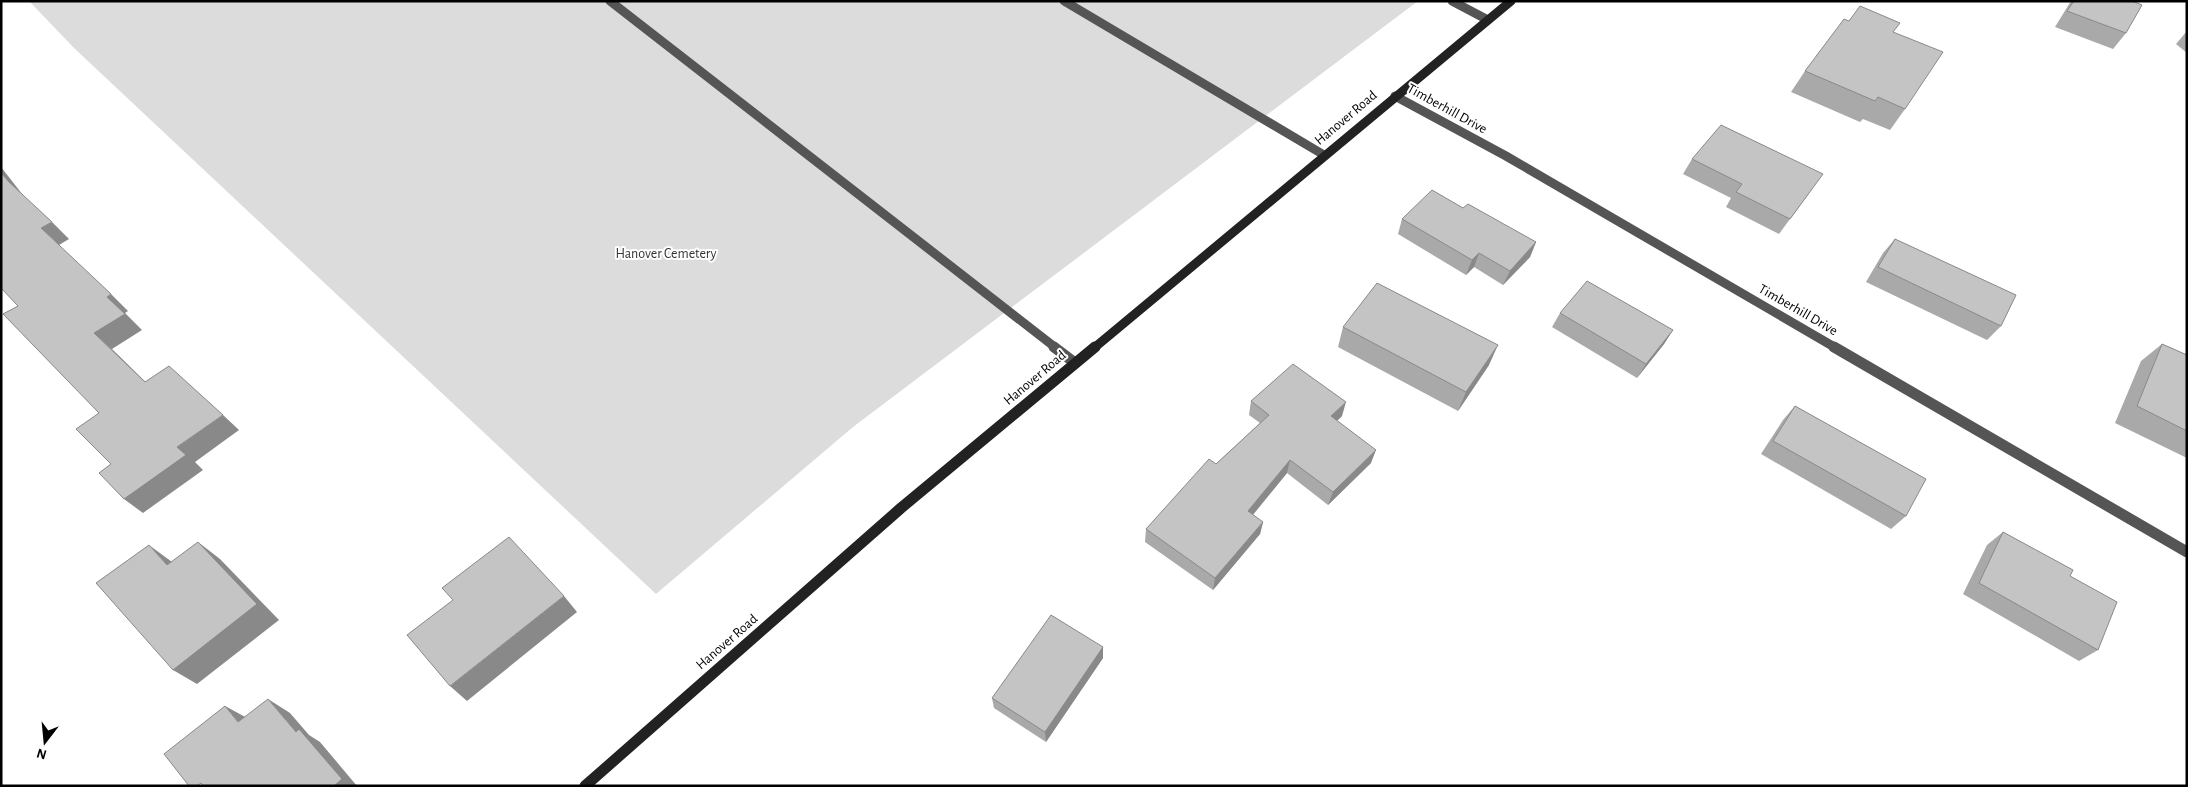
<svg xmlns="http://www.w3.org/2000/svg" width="2188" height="787" viewBox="0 0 2188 787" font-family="'Alegreya Sans',sans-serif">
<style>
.green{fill:#dcdcdc}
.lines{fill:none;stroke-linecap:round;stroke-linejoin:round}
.lane-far1{stroke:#555;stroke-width:9}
.lane{stroke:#555;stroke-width:11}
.street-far1{stroke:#555;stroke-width:9}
.street{stroke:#555;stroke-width:11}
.secondary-far1{stroke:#222;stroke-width:9}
.secondary{stroke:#222;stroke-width:11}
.wall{fill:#a9a9a9}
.shaded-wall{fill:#898989}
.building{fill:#c4c4c4;stroke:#898989}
.labels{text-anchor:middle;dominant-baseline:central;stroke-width:4;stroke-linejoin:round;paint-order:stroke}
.street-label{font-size:14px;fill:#000;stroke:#fff}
.park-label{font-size:14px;fill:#333;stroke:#fff}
</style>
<rect width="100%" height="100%" fill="#fff"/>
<!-- green -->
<path class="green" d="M29 1H1418L853 427 656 594 74 48Z"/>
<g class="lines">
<!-- lane-far1 -->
<path class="lane-far1" d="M610 1 1056 348
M1064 1 1324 155
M1452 1 1488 20"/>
<!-- lane -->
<path class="lane" d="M1054 347 1075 363"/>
<!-- street-far1 -->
<path class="street-far1" d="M1395 96 1506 156 1836 348"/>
<!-- street -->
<path class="street" d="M1834 347 2187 552"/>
<!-- secondary-far1 -->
<path class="secondary-far1" d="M1094 348 1511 1"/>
<!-- secondary -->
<path class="secondary" d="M585 786 901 508 1095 347"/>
</g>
<!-- wall -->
<path class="wall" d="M2071 1H2132L2126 33 2113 49 2055 27Z
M1849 21 1893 32 1905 109 1890 130 1863 119 1860 122 1791 92 1805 71Z
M2187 31V53L2176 44Z
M1692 159 1812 189 1779 234 1726 207 1731 198 1683 174Z
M1463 208 1536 242 1530 257 1503 285 1474 267 1466 275 1398 234 1402 219Z
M1895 239 2001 326 1987 340 1866 282 1883 253Z
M1560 313 1673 330 1664 344 1637 378 1552 327Z
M1343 327 1489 365 1458 411 1338 347Z
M2162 344 2187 355V458L2115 423 2141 361Z
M1251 401 1342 416 1337 421 1371 463 1328 505 1287 473 1253 515 1263 522 1260 534 1213 590 1145 542 1146 529 1216 464 1260 423 1249 415Z
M1795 406 1906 516 1891 529 1761 454 1783 420Z
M2003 532 2070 576 2098 650 2079 661 1963 594 1987 545Z
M1103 647V658L1046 742 994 708 992 698Z"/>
<!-- shaded-wall -->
<path class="shaded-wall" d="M1 167 26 199 9 182 1 173Z
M52 222 69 239 59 245 41 228Z
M1536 242 1530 257 1503 285 1510 271Z
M1479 253 1474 267 1466 275 1472 260Z
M111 294 128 311 125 313 142 330 112 349 162 398 145 382 94 333 107 297Z
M1673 330 1664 344 1637 378 1646 364Z
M1498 345 1489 365 1458 411 1466 392Z
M1346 402 1342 416 1327 430 1331 416Z
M223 415 239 430 195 462 203 470 143 513 124 499 177 447Z
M1376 450 1371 463 1328 505 1333 492Z
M1290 460 1287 473 1245 524 1248 511Z
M1263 522 1260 534 1213 590 1215 578Z
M198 542 220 559 279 620 197 684 173 670Z
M149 545 172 562 167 565Z
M564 596 577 612 467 701 450 686Z
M1103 647V658L1046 742 1045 732Z
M268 699 290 713 309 735 320 742 357 786H334L296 732Z
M225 706 249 719 238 722Z"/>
<!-- building -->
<path class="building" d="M2074 1H2132L2142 5 2126 33 2067 11Z
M1860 6 1900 23 1893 32 1943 52 1905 109 1878 97 1875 101 1805 71 1844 19 1849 21Z
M1721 125 1823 174 1790 219 1736 192 1742 184 1692 159Z
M1 173 9 182 52 222 41 228 111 294 107 297 125 314 94 333 145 382 169 366 223 415 177 447 186 455 124 499 99 473 111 464 76 429 99 413 3 314 18 306 1 288Z
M1432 190 1463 208 1468 204 1536 242 1510 271 1479 253 1472 260 1402 219Z
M1895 239 2016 295 2001 326 1878 267Z
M1587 281 1673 330 1646 364 1560 313Z
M1377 283 1498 345 1466 392 1343 327Z
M2162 344 2187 355V431L2137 406Z
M1293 364 1346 402 1331 416 1376 450 1333 492 1290 460 1248 511 1263 522 1215 578 1146 529 1209 459 1216 464 1269 415 1251 401Z
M1795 406 1926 479 1906 516 1773 441Z
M2003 532 2073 570 2070 576 2117 602 2098 650 1979 583Z
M509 537 564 596 450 686 407 635 453 600 442 588Z
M198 542 257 604 173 670 96 583 149 545 167 565Z
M1051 615 1103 647 1045 732 992 698Z
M268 699 296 732 299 729 342 779 334 786H203L201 783 197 786H189L164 754 225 706 238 722Z"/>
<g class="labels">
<!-- street labels -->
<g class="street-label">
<text transform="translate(1447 109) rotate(29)">Timberhill Drive</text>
<text transform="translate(1346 118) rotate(-40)">Hanover Road</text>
<text transform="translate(1798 310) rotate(30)">Timberhill Drive</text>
<text transform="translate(1035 378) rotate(-40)">Hanover Road</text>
<text transform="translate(727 642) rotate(-41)">Hanover Road</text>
</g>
<!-- park labels -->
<g class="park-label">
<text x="666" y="254">Hanover Cemetery</text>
</g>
</g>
<!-- border -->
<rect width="2188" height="787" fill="none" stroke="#000000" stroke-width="5"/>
<!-- north arrow -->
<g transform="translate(45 742) rotate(196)" stroke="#ffffff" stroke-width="4" paint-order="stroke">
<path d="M0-4L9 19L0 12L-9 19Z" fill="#000000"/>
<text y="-8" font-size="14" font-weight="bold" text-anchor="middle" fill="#000000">N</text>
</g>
</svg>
